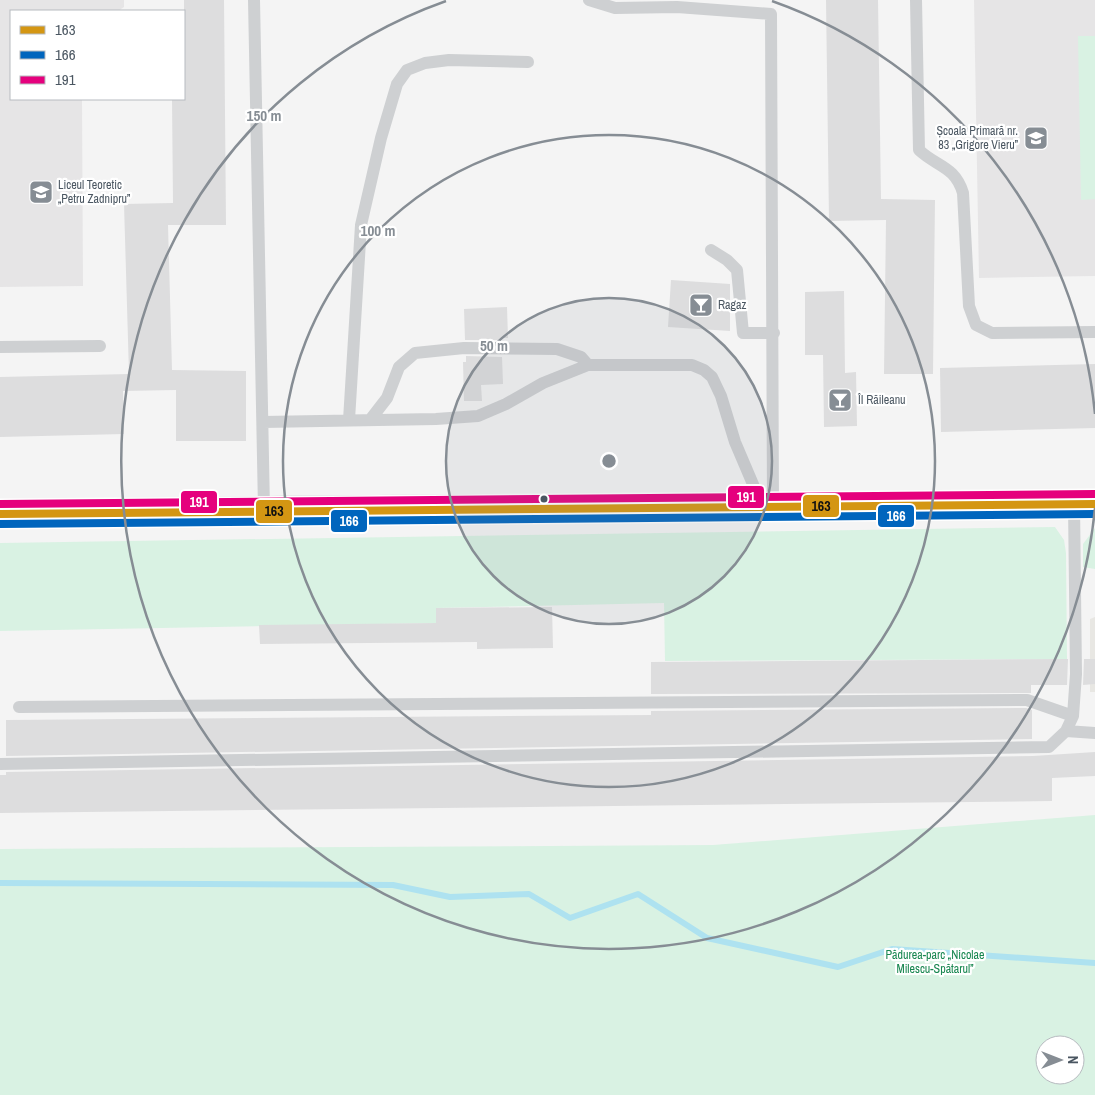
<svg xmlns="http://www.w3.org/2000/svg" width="1095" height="1095" viewBox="0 0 1095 1095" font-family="'Archivo Narrow',sans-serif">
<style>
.commercial{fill:#e8e7e3}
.education{fill:#e6e5e6}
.green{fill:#d9f2e3;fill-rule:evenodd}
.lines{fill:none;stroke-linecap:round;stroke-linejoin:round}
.stream{stroke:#aee2f0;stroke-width:6}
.building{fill:#ddddde}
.service{stroke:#ced0d2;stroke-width:12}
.primary{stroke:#caced1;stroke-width:28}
.bus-1-casing{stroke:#fff;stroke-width:11}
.bus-2-casing{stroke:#fff;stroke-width:11}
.bus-3-casing{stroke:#fff;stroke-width:11}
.bus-1{stroke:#d49613;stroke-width:8}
.bus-2{stroke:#0065bd;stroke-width:8}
.bus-3{stroke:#e5007d;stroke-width:8}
.ring{fill:none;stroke:#868d94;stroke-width:2.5}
.bus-dot{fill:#4a5661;stroke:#fff;stroke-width:2}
.labels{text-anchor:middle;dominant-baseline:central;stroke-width:4.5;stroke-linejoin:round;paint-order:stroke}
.poi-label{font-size:12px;fill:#4a5661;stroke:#fff;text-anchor:start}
.park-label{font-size:12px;fill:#17864f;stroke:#fff}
.centre{fill:#868d94;stroke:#fff;stroke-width:2.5}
.ring-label{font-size:15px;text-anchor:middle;font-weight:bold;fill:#868d94;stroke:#fff;stroke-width:4.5;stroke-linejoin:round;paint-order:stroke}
.line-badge{stroke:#fff;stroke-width:2}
.badge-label{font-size:14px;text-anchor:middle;font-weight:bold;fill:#fff}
.pale-badge-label{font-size:14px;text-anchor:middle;font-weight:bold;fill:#111}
</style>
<rect width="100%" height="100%" fill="#f4f4f4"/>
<!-- commercial -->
<path class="commercial" d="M1095 617V692H1090V619Z"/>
<!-- education -->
<path class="education" d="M0 0H124V7L118 11H11V99H82L83 286 0 287Z
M974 0H1095V276L979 278Z"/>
<!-- green -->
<path class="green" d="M1078 36H1095V199L1081 200Z
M1055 527 1064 540 1066 553 1067 659 665 661 664 603 436 608V623L0 631V543Z
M1095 528V569L1083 567V544Z
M1095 815V1095H0V849L713 845ZM1045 1045H1075V1075H1045Z"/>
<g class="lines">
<!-- stream -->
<path class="stream" d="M0 883 393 885 450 897 529 894 570 918 638 894 707 938 838 967 892 949 1095 963"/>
</g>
<!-- building -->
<path class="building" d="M184 0H224L226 225H168L172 370 246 371V441H176V390L123 391 124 434 0 437V377L129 374 124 204 173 203 172 99H184Z
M826 0H878L881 199 935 200 933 374H884L886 220 829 221Z
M671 280 730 284V331L668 327Z
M844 291 845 373 856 372 857 426 824 427 823 355H805V292Z
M507 307 508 338H502V340H465L464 309Z
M466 356 502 357 503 384 481 385 482 401H464L463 362H466Z
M1095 364V428L941 432 940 368Z
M552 607 553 648 477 649V642L260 644 259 625 436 623V608Z
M1068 659 1067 685H1031V693L651 694V662Z
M1084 659H1095V684L1083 685Z
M1026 708 1032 710V739L6 756V720L651 715V711Z
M1095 752V776L1052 778V801L0 813V775H6V772L1033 756Z"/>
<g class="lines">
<!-- service -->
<path class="service" d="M254 0 264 509
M589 0 615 8 677 7 771 14 773 507
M916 0 919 150C937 167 955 166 963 193L969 306 976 325 992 333 1095 332
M711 250 727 260 737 270 743 333H774
M0 347 100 346
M349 420 361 225 381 138 397 84 407 70 425 63 449 60 528 62
M370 420 387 398 399 367 415 353 464 348 557 349 581 357 588 365
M263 422 436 419 478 416 506 404 543 383 588 365H692L704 370 712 377 721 396 735 442 755 489 772 505
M19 707 1027 700 1073 716
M1066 731 1095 733
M0 764 1049 747 1066 731 1073 716 1076 674 1074 504"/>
<!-- primary -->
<path class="primary" d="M0 514C365 506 730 509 1095 504"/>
<!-- bus-1 casing -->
<g class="bus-1-casing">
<path id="bus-1" d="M0 514 1095 504"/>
</g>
<!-- bus-2 casing -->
<g class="bus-2-casing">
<path id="bus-2" d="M0 524 1095 514"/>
</g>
<!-- bus-3 casing -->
<g class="bus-3-casing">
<path id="bus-3" d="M0 504 1095 494"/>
</g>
<!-- bus-1 -->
<use href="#bus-1" class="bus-1"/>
<!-- bus-2 -->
<use href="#bus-2" class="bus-2"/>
<!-- bus-3 -->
<use href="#bus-3" class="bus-3"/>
</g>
<!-- distance rings -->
<circle cx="609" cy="461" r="163" fill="#868d94" fill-opacity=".12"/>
<g class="ring">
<circle cx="609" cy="461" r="163"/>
<circle cx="609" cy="461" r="326"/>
<path d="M1095 508A488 488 0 1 1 446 1M772 1A488 488 0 0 1 1095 414"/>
</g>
<!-- icons -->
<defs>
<g id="school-square" transform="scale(1.25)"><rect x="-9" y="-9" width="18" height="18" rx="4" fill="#868d94" stroke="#fff"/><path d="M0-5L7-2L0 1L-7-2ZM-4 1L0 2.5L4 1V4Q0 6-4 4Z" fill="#fff"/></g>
<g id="bar-square" transform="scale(1.25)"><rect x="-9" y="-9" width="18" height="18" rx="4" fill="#868d94" stroke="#fff"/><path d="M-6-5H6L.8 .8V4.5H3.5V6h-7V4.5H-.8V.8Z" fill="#fff"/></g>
</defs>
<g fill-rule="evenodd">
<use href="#school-square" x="1036" y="138"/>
<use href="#school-square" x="41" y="192"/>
<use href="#bar-square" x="701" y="305"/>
<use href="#bar-square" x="840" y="400"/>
</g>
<!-- markers -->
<circle class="bus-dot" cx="544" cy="499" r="4.5"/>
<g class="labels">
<!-- poi labels -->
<g class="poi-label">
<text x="1018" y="131" text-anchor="end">Școala Primară nr.<tspan x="1018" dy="14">83 „Grigore Vieru”</tspan></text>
<text x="58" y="185">Liceul Teoretic<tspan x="58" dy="14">„Petru Zadnipru”</tspan></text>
<text x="718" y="305">Ragaz</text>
<text x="858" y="400">ÎI Răileanu</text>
</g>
<!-- park labels -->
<g class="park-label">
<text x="935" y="955">Pădurea-parc „Nicolae<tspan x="935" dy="14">Milescu-Spătarul”</tspan></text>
</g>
</g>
<circle cx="609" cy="461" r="8" class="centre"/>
<g class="ring-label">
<text x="264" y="121">150 m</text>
<text x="378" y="236">100 m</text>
<text x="494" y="351">50 m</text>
</g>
<g class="line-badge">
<rect x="727" y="485" width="38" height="24" rx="5" fill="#e5007d"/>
<rect x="180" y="490" width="38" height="24" rx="5" fill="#e5007d"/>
<rect x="802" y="494" width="38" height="24" rx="5" fill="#d49613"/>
<rect x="255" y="499" width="38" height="25" rx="5" fill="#d49613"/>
<rect x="877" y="504" width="38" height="24" rx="5" fill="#0065bd"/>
<rect x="330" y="509" width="38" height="24" rx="5" fill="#0065bd"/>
</g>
<g class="badge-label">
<text x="746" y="502">191</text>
<text x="199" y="507">191</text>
<text x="896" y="521">166</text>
<text x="349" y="526">166</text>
</g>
<g class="pale-badge-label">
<text x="821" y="511">163</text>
<text x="274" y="516">163</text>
</g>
<!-- legend -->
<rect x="10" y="10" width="175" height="90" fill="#ffffff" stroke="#b7bbc0"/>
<rect x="20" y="26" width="25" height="8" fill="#d49613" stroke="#b7bbc0"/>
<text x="55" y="35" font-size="15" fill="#4a5661">163</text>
<rect x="20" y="51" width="25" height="8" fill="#0065bd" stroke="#b7bbc0"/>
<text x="55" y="60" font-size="15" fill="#4a5661">166</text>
<rect x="20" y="76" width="25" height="8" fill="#e5007d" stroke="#b7bbc0"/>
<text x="55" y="85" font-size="15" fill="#4a5661">191</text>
<!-- north arrow -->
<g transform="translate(1060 1060) rotate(90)"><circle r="24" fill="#ffffff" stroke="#b7bbc0"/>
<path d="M0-4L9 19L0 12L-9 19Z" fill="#868d94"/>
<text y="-8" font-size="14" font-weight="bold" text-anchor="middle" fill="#4a5661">N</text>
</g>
</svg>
